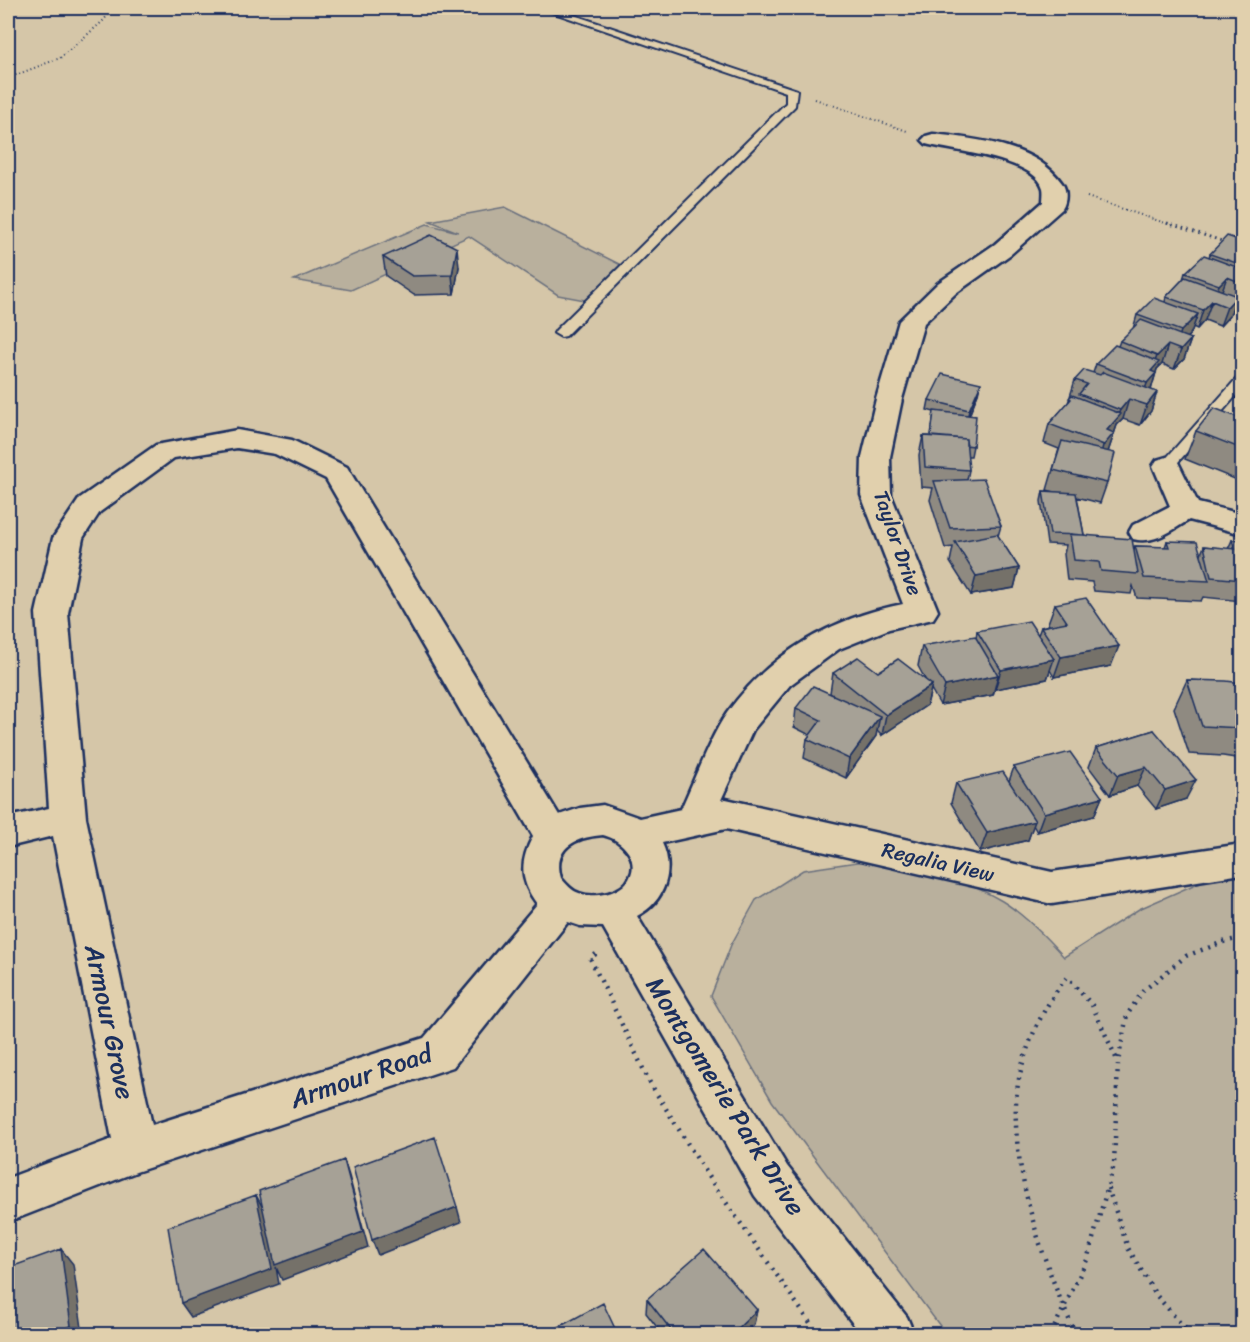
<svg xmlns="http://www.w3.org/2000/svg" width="1250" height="1342" viewBox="0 0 1250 1342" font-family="Sriracha,sans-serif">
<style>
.green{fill:#b9b09d;stroke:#6a707e;stroke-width:1.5}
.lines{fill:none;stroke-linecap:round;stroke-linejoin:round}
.lane-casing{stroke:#1b2f5e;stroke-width:4}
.street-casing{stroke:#1b2f5e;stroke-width:5}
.path-far2{stroke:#1b2f5e;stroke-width:2;stroke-dasharray:1 3;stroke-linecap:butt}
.path-far1{stroke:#1b2f5e;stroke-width:3;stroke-dasharray:1.5 4;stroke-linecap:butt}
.path{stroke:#1b2f5e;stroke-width:4.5;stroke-dasharray:2 6;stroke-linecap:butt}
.lane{fill:#e1d0ad;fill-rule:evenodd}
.street{fill:#e1d0ad;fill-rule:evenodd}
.wall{fill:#8f8a81;stroke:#1b2f5e;stroke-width:1.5}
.shaded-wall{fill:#747169;stroke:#1b2f5e;stroke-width:1.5}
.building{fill:#a6a196;stroke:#1b2f5e;stroke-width:1.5}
.labels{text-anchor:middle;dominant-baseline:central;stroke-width:4.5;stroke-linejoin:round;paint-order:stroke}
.street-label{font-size:21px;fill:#1b2f5e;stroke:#e1d0ad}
.near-street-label{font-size:26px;fill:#1b2f5e;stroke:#e1d0ad}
</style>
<rect width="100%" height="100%" fill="#d5c6a8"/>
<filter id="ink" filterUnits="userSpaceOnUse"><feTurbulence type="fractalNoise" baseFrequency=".0167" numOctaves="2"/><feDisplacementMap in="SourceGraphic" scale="12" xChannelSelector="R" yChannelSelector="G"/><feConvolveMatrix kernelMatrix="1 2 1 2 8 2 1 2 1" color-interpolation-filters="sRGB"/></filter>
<g filter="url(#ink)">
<!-- green -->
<path class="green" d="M505 207 623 266 590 301 558 295 469 236 351 290 294 280 427 224 458 232 430 221Z
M878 859C920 870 964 878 1002 901 1025 915 1046 937 1064 957L1139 909 1214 876 1242 875V1334H949L940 1326 772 1101 711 996 731 945 756 900 803 870Z"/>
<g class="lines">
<!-- lane casing -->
<g class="lane-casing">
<path id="lane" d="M540 8H553L797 90 795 106 566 336 561 337 554 333 556 330 786 103V92Z
M1242 377V389L1172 469H1162L1159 466 1162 463 1237 378Z"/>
</g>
<!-- street casing -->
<g class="street-casing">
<path id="street" d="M933 134C976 139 1035 144 1062 183 1067 190 1067 201 1062 209L1011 254 956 293 924 323 902 399 890 457 891 495 938 611 933 619 889 629 839 649 790 685 753 730 721 800 726 799 1052 872 1242 844V874L1052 904 726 829 662 843C675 870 665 902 637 916L787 1166 907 1317 914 1334H861L755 1196 603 927 580 926 568 922 453 1067 136 1172 8 1222V1178L112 1139 53 836 8 847V817L49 808 36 613 53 538 80 498 156 445 237 430 292 440 347 467 559 815 580 808 603 805 640 818 681 809C694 781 710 737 727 713 770 653 832 618 903 604L861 495 862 457 876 399 899 321 938 283 995 244 1043 202C1043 198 1044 192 1043 188 1034 158 951 151 926 144L922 140 926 136ZM237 448 275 454 326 479 533 836C520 861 519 880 537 904L424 1038 152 1125 86 818 68 613 83 538 100 512 174 458ZM603 835C620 839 640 857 630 877 623 893 595 899 579 893 572 891 566 884 561 878 552 847 577 837 603 835Z
M1167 457 1177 460 1198 503 1242 514V534L1189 520C1172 530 1154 545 1133 539L1129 532 1133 525 1170 506 1153 466 1157 460Z"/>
</g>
<!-- path-far2 -->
<path class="path-far2" d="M8 78 60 58 102 22 114 8
M815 99 907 131
M1087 197 1171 225"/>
<!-- path-far1 -->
<path class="path-far1" d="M1167 223 1225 242"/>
<!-- path -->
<path class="path" d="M596 954 590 958 650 1083 709 1178 818 1334
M1108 1188 1128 1248 1156 1295 1190 1334
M1051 1334 1087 1260 1114 1165 1118 1062 1127 1015 1143 991 1186 956 1223 942 1242 938
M1076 1334C1044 1268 1006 1157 1018 1084 1025 1045 1043 1007 1067 977L1092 1005 1118 1062"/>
<!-- lane -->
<use href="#lane" class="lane"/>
<!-- street -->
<use href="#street" class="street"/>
</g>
<!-- wall -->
<path class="wall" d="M1242 219V299L1239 303 1235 302 1230 315 1220 326 1205 320 1197 329 1193 327 1191 333 1186 338 1191 339 1184 359 1174 369 1162 364 1157 369 1151 390 1157 392 1151 411 1140 425 1123 419 1117 425 1108 452 1107 483 1100 503 1077 497 1084 535 1134 550 1135 546 1165 547 1167 541 1201 554 1204 546 1228 549 1232 540 1242 541V601L1203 597 1201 601 1137 598 1133 586 1131 594 1094 591 1092 582 1067 580 1064 554 1066 545 1047 544 1041 501 1043 491 1055 492 1047 490 1059 449 1044 443 1049 424 1068 403 1075 380 1093 373 1096 364 1118 346 1120 341 1133 329 1137 315 1165 302 1166 297 1183 279 1185 273 1209 257 1210 254 1235 239 1241 221Z
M383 257 459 267 454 294 414 295 386 276Z
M978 393 969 416 973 446 971 456H967L969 470 967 480 1001 526 998 536 1019 568 1014 588 971 595 950 562 953 547 945 548 930 500 933 488 921 487 919 455 923 436H931L934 412 927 410 929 400Z
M1242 419V482L1185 459 1196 431Z
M1055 604 1111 666 1054 677 1050 670 1047 679 995 689V688L993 695 940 705 931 689 927 705 882 735 877 730 876 736 846 778 804 758 807 739 810 735 794 727 796 708 833 695 830 693 833 673 878 672 926 681 918 666 922 646 976 638 977 631 1038 635 1041 627 1049 625 1048 623Z
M1187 680 1242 683V759L1223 756 1189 754 1174 708Z
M1154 730 1186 799 1156 809 1137 786 1110 795 1089 767 1096 748Z
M1014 767 1102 797 1094 816 1037 832 1033 825 1028 840 980 852 951 803 956 783 1009 781Z
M647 1299 757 1310 754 1324 743 1335H663L646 1313Z"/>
<!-- shaded-wall -->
<path class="shaded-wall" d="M457 248 459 267 454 294 452 275Z
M1227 277 1220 296 1213 302 1219 285Z
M1242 293V299L1239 303Z
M1237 296 1230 315 1220 326 1227 307Z
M1212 301 1205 320 1197 329 1203 310Z
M1198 314 1191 333 1177 348 1176 347 1181 331Z
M1191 339 1184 359 1174 369 1181 350Z
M1168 345 1162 364 1157 369 1150 393 1140 403 1157 356Z
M981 383 978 393 967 420 969 410Z
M1157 392 1151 411 1140 425 1147 405Z
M1129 399 1123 419 1117 425 1108 452 1098 465 1107 430 1117 418 1120 410Z
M1019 568 1014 588 971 595 976 576Z
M1119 646 1111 666 1054 677 1061 657Z
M1054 659 1047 679 995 689 1001 670Z
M998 675 993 695 940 705 945 686Z
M932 685 927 705 882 735 886 715Z
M880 716 876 736 846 778 849 759Z
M1146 767 1137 786 1110 795 1118 775Z
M1196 780 1186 799 1156 809 1165 790Z
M1102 797 1094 816 1037 832 1044 813Z
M1035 821 1028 840 980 852 987 833Z
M344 1160 349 1176 368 1247 282 1280 276 1267 279 1284 191 1317 181 1303 256 1195 264 1210Z
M457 1207 461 1222 378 1255 372 1240Z
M61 1249 73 1264 83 1335H50Z
M757 1310 754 1324 743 1335H731Z"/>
<!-- building -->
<path class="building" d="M431 235 457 248 452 275 412 276 383 257Z
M1227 236 1242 241V265L1210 254Z
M1204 255 1242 269V283L1227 277 1219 285 1185 273Z
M1185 277 1237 296 1227 307 1212 301 1203 310 1166 297Z
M1154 298 1198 314 1181 331 1137 315Z
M1141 320 1191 339 1181 350 1168 345 1157 356 1120 341Z
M1115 345 1159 362 1151 371 1156 373 1147 383 1096 364Z
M1084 370 1100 375 1103 372 1157 392 1147 405 1129 399 1120 410 1079 394 1087 384 1075 380Z
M942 374 981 383 969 410 929 400Z
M1072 395 1121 414 1107 430 1114 433 1104 445 1049 424 1071 399 1069 398Z
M1214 408 1242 419V449L1196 431Z
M934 411 976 416 973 446 966 445V439L931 436Z
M923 436 966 439 969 470 925 467Z
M1062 441 1115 453 1107 483 1053 470Z
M984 479 1001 526 950 528 934 481Z
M1043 491 1076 493 1084 535 1050 534Z
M997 534 1019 568 976 576 955 542Z
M1070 534 1132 539 1138 574 1101 571 1099 562 1074 560Z
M1232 540 1242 541V580L1211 577 1204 546 1235 549Z
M1167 541 1197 542 1209 581 1144 578 1135 546 1169 547Z
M1086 598 1119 646 1061 657 1041 627 1067 622 1055 604Z
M1029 621 1054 659 1001 670 977 631Z
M975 636 998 675 945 686 922 646Z
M858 657 878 672 898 659 932 685 886 715 833 673Z
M1187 680 1226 681 1242 683V728L1202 726Z
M813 686 880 716 849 759 807 739 821 720 796 708Z
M1154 730 1196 780 1165 790 1146 767 1118 775 1096 748Z
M1070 752 1102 797 1044 813 1014 767Z
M1003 772 1035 821 987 833 956 783Z
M435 1137 457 1207 372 1240 353 1167Z
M344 1160 363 1232 275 1265 259 1191Z
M256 1195 272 1269 181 1303 168 1227Z
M61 1249 71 1326 50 1335H8V1268Z
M704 1249 757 1310 731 1335H675L647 1299Z
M603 1303 618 1335H544Z"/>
</g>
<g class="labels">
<!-- street labels -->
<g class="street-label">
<text transform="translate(898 543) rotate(71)">Taylor Drive</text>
<text transform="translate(938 862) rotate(13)">Regalia View</text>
</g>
<!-- near-street labels -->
<g class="near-street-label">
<text transform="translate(110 1022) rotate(78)">Armour Grove</text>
<text transform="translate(361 1076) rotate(-19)">Armour Road</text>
<text transform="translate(726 1096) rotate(58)">Montgomerie Park Drive</text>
</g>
</g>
<!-- margin -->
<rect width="1250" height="1342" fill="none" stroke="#e1d0ad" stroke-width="30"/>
<rect x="15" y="15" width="1220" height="1312" fill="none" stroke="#1b2f5e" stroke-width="2" filter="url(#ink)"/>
</svg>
